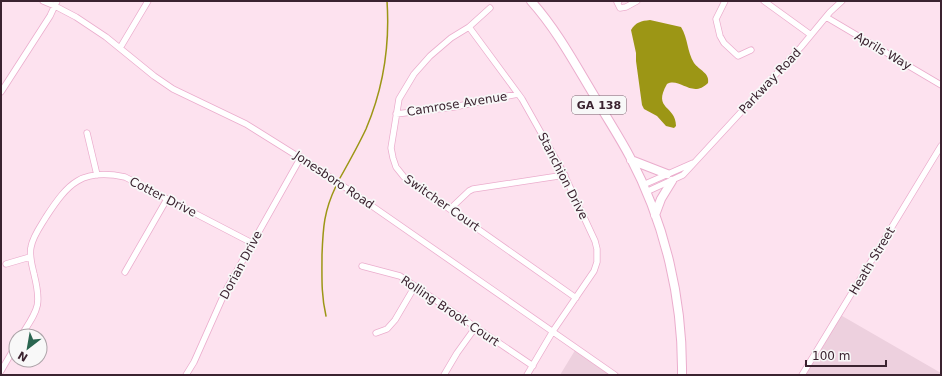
<svg xmlns="http://www.w3.org/2000/svg" width="942" height="376" viewBox="0 0 942 376" font-family="'DejaVu Sans',sans-serif">
<style>
.built{fill:#edd0de}
.water{fill:#9c9615}
.lines{fill:none;stroke-linecap:round;stroke-linejoin:round}
.stream{stroke:#9c9615;stroke-width:1.5}
.minor-casing{stroke:#ebadcd;stroke-width:7}
.primary-casing{stroke:#ebadcd;stroke-width:10}
.minor{stroke:#fff;stroke-width:5.5}
.primary{stroke:#fff;stroke-width:8}
.labels{text-anchor:middle;dominant-baseline:central;stroke-width:3.5;stroke-linejoin:round;paint-order:stroke}
.shield{fill:#f8f8f8;stroke:#74636c;stroke-width:1}
.shield-label{font-size:11px;font-weight:bold;fill:#3b2330}
.street-label{font-size:12px;fill:#3b2330;stroke:#f8f8f8}
</style>
<rect width="100%" height="100%" fill="#fde2ef"/>
<!-- built -->
<path class="built" d="M837 313 941 373V375H798Z
M577 347 616 375H560Z"/>
<!-- water -->
<path class="water" d="M650 20 681 27C688 38 687 52 694 63 699 70 710 73 708 83 692 99 680 77 667 84 652 110 676 105 676 126L674 128 666 126 657 116 644 109 642 105 636 61V53L631 30C636 22 641 21 650 20Z"/>
<g class="lines">
<!-- stream -->
<path class="stream" d="M340 178C349 162 358 146 366 129 383 89 390 45 387 1
M326 316C321 295 322 276 322 255 323 227 324 211 336 186"/>
<!-- minor casing -->
<g class="minor-casing">
<path id="minor" d="M43 1 55 6 76 17 106 37 154 76 173 89 246 124 326 174 615 375
M619 1 617 2 620 8 626 7 637 1
M725 1 716 19 720 36 724 43 738 56 751 50
M764 1 811 35
M490 8 469 27 451 38 430 56 414 74 399 99 391 148 393 158 396 167 404 177 576 298
M826 17 941 85
M469 27 522 99 562 170 595 241 597 249V262L594 271 553 331 527 375
M120 48 148 1
M1 92 50 16 57 1
M396 114 454 107 518 94
M87 133 97 175
M643 185 693 163
M646 192 683 175 801 47 830 12 842 1
M450 209 469 191 473 189 565 175
M6 264 30 257
M362 266 400 276 533 366
M125 272 167 199
M376 333 387 329 395 320 415 286
M21 336C38 309 42 306 34 274 32 265 29 256 31 247 33 236 40 227 46 217 68 183 82 168 125 177L252 243
M1 371 16 345
M186 375 194 362 226 290 301 157
M444 375 457 353 475 328
M802 375 941 146"/>
</g>
<!-- primary casing -->
<g class="primary-casing">
<path id="primary" d="M531 1C557 30 575 64 595 97 606 117 619 136 630 157 665 223 683 300 682 375
M631 160 667 174
M655 215 661 199 672 181"/>
</g>
<!-- minor -->
<use href="#minor" class="minor"/>
<!-- primary -->
<use href="#primary" class="primary"/>
</g>
<g class="labels">
<!-- shield labels -->
<rect class="shield" x="572" y="96" width="54" height="18" rx="3"/>
<g class="shield-label">
<text x="599" y="105">GA 138</text>
</g>
<!-- street labels -->
<g class="street-label">
<text transform="translate(883 51) rotate(30)">Aprils Way</text>
<text transform="translate(770 81) rotate(-47)">Parkway Road</text>
<text transform="translate(457 104) rotate(-9)">Camrose Avenue</text>
<text transform="translate(563 176) rotate(63)">Stanchion Drive</text>
<text transform="translate(334 180) rotate(34)">Jonesboro Road</text>
<text transform="translate(163 197) rotate(27)">Cotter Drive</text>
<text transform="translate(442 203) rotate(35)">Switcher Court</text>
<text transform="translate(872 261) rotate(-59)">Heath Street</text>
<text transform="translate(241 265) rotate(-62)">Dorian Drive</text>
<text transform="translate(450 311) rotate(34)">Rolling Brook Court</text>
</g>
</g>
<!-- border -->
<rect width="942" height="376" fill="none" stroke="#3b2330" stroke-width="4"/>
<!-- north arrow -->
<g transform="translate(28 348) rotate(211)"><circle r="19" fill="#f8f8f8" stroke="#aca3a8"/>
<path d="M0-3L7 15L0 10L-7 15Z" fill="#2a6550"/>
<text y="-6" font-size="11" font-weight="bold" text-anchor="middle" fill="#3b2330">N</text>
</g>
<!-- scale -->
<path d="M806 360v6h80v-6" fill="none" stroke="#3b2330" stroke-width="2"/>
<text x="812" y="360" font-size="12" fill="#3b2330" stroke="#f8f8f8" stroke-width="3" paint-order="stroke">100 m</text>
</svg>
